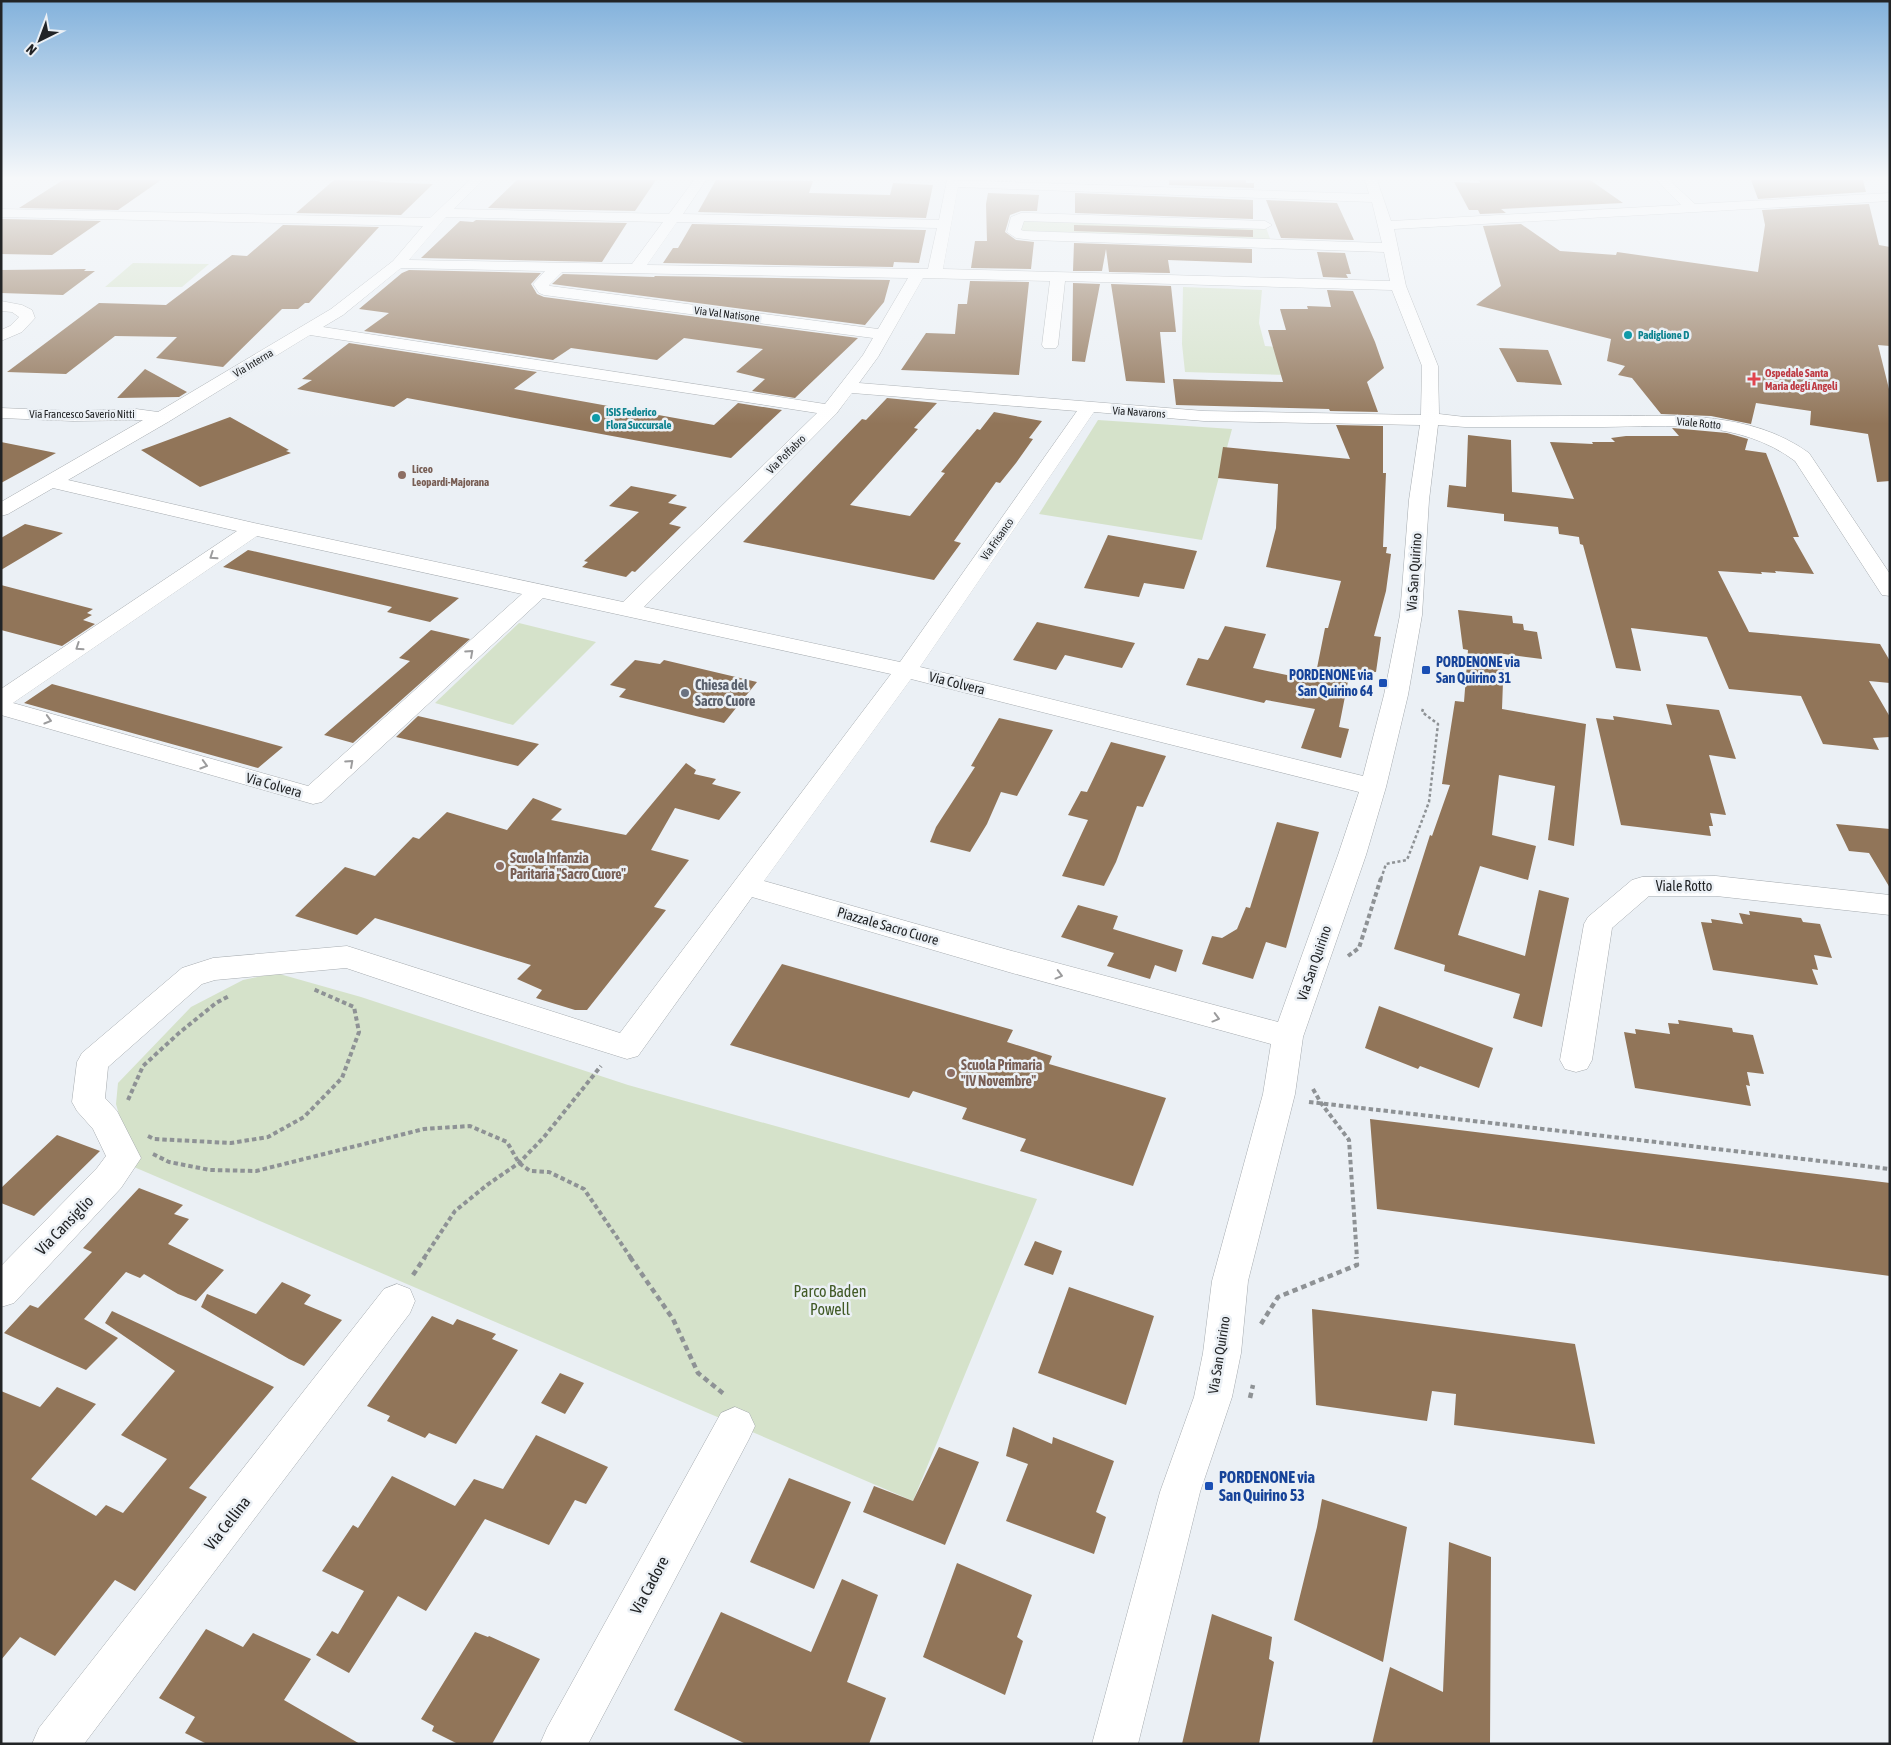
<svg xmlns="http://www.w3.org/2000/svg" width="1891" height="1745" viewBox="0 0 1891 1745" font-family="'Asap Condensed',sans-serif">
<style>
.green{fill:#d5e2ca}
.building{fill:#917559}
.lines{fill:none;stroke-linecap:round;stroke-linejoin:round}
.minor-casing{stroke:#a6abaf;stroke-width:1}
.path-far2{stroke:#8e9295;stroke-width:2.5;stroke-dasharray:3 2.5;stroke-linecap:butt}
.path-far1{stroke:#8e9295;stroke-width:4;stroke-dasharray:4.5 3;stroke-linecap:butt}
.path{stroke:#8e9295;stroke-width:4.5;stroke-dasharray:5.5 4;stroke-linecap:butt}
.minor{fill:#fff;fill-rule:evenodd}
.oneway{stroke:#9c9c9d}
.culture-dot{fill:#0f9aa8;stroke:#ebf0f5;stroke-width:2}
.health-dot{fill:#e0444e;stroke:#ebf0f5;stroke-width:2}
.education-dot{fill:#8d6e63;stroke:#ebf0f5;stroke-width:2}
.transit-dot{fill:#1a4fb4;stroke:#ebf0f5;stroke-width:2}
.worship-dot{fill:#6b7280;stroke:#ebf0f5;stroke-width:2}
.labels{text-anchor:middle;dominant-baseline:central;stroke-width:5;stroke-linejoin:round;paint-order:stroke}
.far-street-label{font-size:11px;fill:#222426;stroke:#ebf0f5}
.far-culture-label{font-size:11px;font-weight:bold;fill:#0d838f;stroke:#ebf0f5;text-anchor:start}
.far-health-label{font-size:11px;font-weight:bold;fill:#be3a42;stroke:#ebf0f5;text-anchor:start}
.far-education-label{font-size:11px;font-weight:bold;fill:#785e54;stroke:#ebf0f5;text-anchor:start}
.street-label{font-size:14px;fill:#222426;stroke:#ebf0f5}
.transit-label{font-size:14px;font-weight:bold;fill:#164399;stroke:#ebf0f5;text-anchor:start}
.worship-label{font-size:14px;font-weight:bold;fill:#5b616d;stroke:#ebf0f5;text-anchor:start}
.education-label{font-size:14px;font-weight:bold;fill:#785e54;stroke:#ebf0f5;text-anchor:start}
.near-street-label{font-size:16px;fill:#222426;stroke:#ebf0f5}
.near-park-label{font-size:16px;fill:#415a26;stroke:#ebf0f5}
.near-transit-label{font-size:16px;font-weight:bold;fill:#164399;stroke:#ebf0f5;text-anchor:start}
</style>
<rect width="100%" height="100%" fill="#ebf0f5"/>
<!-- green -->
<path class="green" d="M1016 220 1265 225 1272 244 1021 235Z
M133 263 209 264 182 287H105Z
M1183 287 1262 290 1259 323 1265 346 1278 347 1288 375 1185 372 1182 344Z
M1098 420 1232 429 1202 540 1039 514Z
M519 623 596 642 513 725 435 703Z
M276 973 361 997 628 1085 1037 1199 913 1501 134 1167 116 1104 118 1083 191 1007 243 980Z"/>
<!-- building -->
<path class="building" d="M63 180H161L118 210 19 208Z
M334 180 380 181 378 182 433 184 401 215 296 213Z
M517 180H656L635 211 488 208Z
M716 180 813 181 809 193 890 195 893 183 933 185 926 218 698 212Z
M1169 180H1246V183H1254V188L1169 185Z
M1479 180H1590L1623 203 1501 209 1506 213 1480 214 1478 210H1469L1454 182 1480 183Z
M1751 180H1863L1866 192 1758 199Z
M988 193 1039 195 1037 211H1021L1010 215 1005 232 1016 240 1034 242 1031 269 971 268 975 241H987L986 204Z
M1075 193 1253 200V219L1075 213Z
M1266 200 1337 203 1354 240 1281 238Z
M1869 204 1879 245 1890 247V346L1878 345 1890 393V481L1877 482 1868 434 1810 425 1811 411 1756 403 1751 424 1711 416 1661 414 1632 378 1618 375 1625 366 1607 361 1611 339 1476 305 1501 286 1483 226 1521 224 1560 251 1616 255 1617 252 1758 272 1765 225 1762 210Z
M1 219 101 221 52 255 1 254Z
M476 220 627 223 602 262 421 258 460 221 473 222Z
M692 224 923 230H926L919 263 894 262 893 267 663 263 673 248H678Z
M283 225 379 227 309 303H305L298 309H282L223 367 156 358 177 337 115 336 66 374 7 372 99 303 166 305 232 255 247 256Z
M1074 225 1253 230V237L1074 231Z
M1074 243 1252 249V263L1168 260 1170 273 1109 272 1106 249 1102 271H1073Z
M1317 252 1345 253 1351 274H1346L1348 278 1323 277Z
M86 269 84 271H95L63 295 1 293V270Z
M409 270 541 273 531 284 537 294 544 297 858 338 795 398 752 391 765 379 736 372 763 349 684 338 657 360 571 348 553 360 364 331 389 313 359 309 402 273Z
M563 274 654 277 655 276 890 280 884 302 865 325 552 284Z
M970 281 1029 282 1019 375 901 370 926 333 955 334 958 304H967Z
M1073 283 1100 284 1085 362 1072 361Z
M1111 284 1171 286 1176 332H1160L1165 383 1126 381Z
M1327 290 1353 291 1375 342 1384 368 1367 382 1378 412 1330 411 1329 409 1176 405 1173 379 1283 382 1268 330H1286L1280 309H1308L1307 306 1331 307Z
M349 343 537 372 514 389 714 425 738 403 782 410 731 458 407 398 394 407 297 389 312 380 302 379Z
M1499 348 1548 350 1562 385 1517 382Z
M145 369 187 392 179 397 117 398Z
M887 398 937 403 914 428 918 429 850 505 910 516 945 473 941 472 977 429 980 430 994 412 1042 421 1029 438 1033 439 1016 463 1000 483 996 482 954 541 961 543 934 580 743 542 862 419 866 420Z
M230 417 289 450 286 451 291 453 200 487 141 450Z
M1336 425 1383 426V473H1386L1383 547H1387L1386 553 1391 554 1386 591 1374 636 1381 637 1376 672H1373L1372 675 1350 671 1339 727 1349 729 1341 758 1301 748 1315 709 1266 700 1264 703 1186 685 1198 658 1208 660 1210 657 1225 626 1266 634 1253 668 1306 679 1308 671 1316 673 1325 628H1328L1341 581 1266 567 1276 528 1278 484 1218 478 1223 447 1350 459Z
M1672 428 1727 433 1748 439 1745 450 1766 453 1799 537H1793L1814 574 1775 571 1776 573 1761 572 1762 574 1718 571 1749 632 1880 644 1890 661V683L1869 681 1890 717V737L1873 738 1879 750 1823 744 1801 696 1729 689 1707 637 1631 628 1641 671 1616 668 1583 545 1580 544 1579 537 1559 534 1558 527 1504 521V514L1447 507 1449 485 1466 487 1468 435 1511 440 1512 492 1574 499 1550 442 1593 444 1592 442H1615L1611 438 1626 436H1679Z
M1 442 56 453 1 483Z
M631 486 677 495 668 503 687 507 669 524 681 527 635 572 632 571 626 577 582 567 588 562 584 561 639 512 609 506Z
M25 524 63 533 1 570V538Z
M1108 535 1197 551 1184 589 1144 583 1139 597 1084 588Z
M248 550 459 598 430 622 387 612 392 607 223 567Z
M1 585 93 609 87 613 92 615 83 620 95 624 62 646 1 630Z
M1458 610 1512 616 1513 623 1523 624 1524 630 1537 632 1542 659 1504 654 1502 709 1586 724 1574 846 1548 840 1555 786 1499 775 1492 835 1536 846 1528 880 1480 866 1458 935 1525 956 1539 890 1569 898 1542 1027 1513 1018 1520 994 1444 971 1445 965 1394 949 1430 835 1432 836 1450 785 1442 784 1455 701 1464 702 1468 650 1463 649Z
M1037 622 1135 643 1122 668 1065 655 1056 670 1013 660Z
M431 630 470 639 353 743 324 735 410 661 399 658Z
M635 660 660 664 664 660 757 682 724 723 619 697 626 689 610 685Z
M52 684 236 734 283 747 258 768 24 703Z
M1666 704 1719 710 1736 759 1709 755 1726 815 1710 813 1713 826H1709L1711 836 1621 825 1596 718 1614 720 1613 716 1672 725Z
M418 716 539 744 518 766 396 737Z
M999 718 1053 730 1017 796 1001 792 987 824 970 852 930 842 936 827 975 767 971 766Z
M1111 742 1166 756 1143 807 1137 806 1116 862 1104 886 1062 876 1088 820 1068 815 1081 791 1087 792Z
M686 763 696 770 694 774 716 779 712 784 741 792 719 820 675 808 651 850 689 860 654 907 666 910 587 1010H575L536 998 542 990 517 979 531 965 375 918 357 935 295 916 345 867 375 876 413 837 419 839 447 812 507 830 533 798 562 809 551 820 626 835Z
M1277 822 1319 832 1286 948 1266 942 1253 979 1202 964 1212 936 1222 938 1237 929 1246 907 1250 908Z
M1836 824 1890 829V888L1869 853 1849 851Z
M1078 905 1118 916 1113 929 1183 950 1176 972 1155 965 1150 979 1107 966 1114 953 1061 937Z
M1749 911 1801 918 1803 922 1820 924 1832 958 1814 955 1818 970 1812 969 1818 985 1713 970 1701 922 1712 923 1711 919 1743 924 1739 913 1750 915Z
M782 964 1013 1030 1007 1042 1052 1056 1049 1064 1166 1098 1133 1186 1020 1151 1026 1139 962 1119 967 1108 913 1091 909 1098 730 1045Z
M1379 1006 1493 1048 1479 1088 1420 1066 1418 1069 1365 1048Z
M1678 1020 1732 1028 1733 1032 1753 1035 1764 1074 1747 1072 1750 1086 1746 1085 1751 1106 1635 1088 1624 1032 1636 1034 1635 1029 1670 1034 1668 1023 1679 1024Z
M1370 1119 1890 1183V1276L1377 1209Z
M57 1135 100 1151 34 1216 1 1203V1188Z
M139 1188 183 1205 174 1214 189 1219 168 1244 224 1270 196 1301 178 1294 144 1274 140 1278 126 1272 84 1319 118 1338 86 1370 4 1333 30 1305 38 1308 92 1252 83 1248Z
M1035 1241 1062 1251 1053 1275 1024 1265Z
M282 1282 311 1295 304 1304 342 1320 304 1366 289 1359 201 1307 207 1294 256 1314Z
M1069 1287 1154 1316 1126 1405 1038 1373Z
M1312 1309 1575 1344 1595 1444 1454 1425 1456 1394 1432 1391 1427 1421 1316 1405Z
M112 1311 274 1387 189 1488 207 1497 135 1591 115 1580 55 1656 20 1637 1 1660V1391L40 1407 57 1387 96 1404 31 1479 96 1516 106 1505 123 1513 167 1459 121 1435 175 1371 105 1323Z
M432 1316 453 1325 457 1319 496 1334 492 1339 518 1350 456 1444 429 1433 425 1438 387 1421 390 1416 367 1406Z
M560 1373 584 1383 565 1414 541 1403Z
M1013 1427 1052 1444 1053 1437 1114 1461 1096 1512 1106 1517 1094 1554 1006 1521 1028 1464 1006 1456Z
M536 1435 608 1467 586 1504 575 1500 549 1545 485 1519 426 1611 398 1596 349 1673 316 1655 332 1631 338 1634 364 1591 322 1571 353 1525 358 1528 392 1476 455 1506 474 1479 503 1489Z
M939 1447 979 1462 945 1545 863 1512 874 1486 913 1501Z
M789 1478 851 1502 814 1589 750 1562Z
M1322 1499 1407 1527 1383 1662 1294 1620 1317 1527Z
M1449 1542 1491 1557 1490 1744H1372L1390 1667 1443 1692Z
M957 1563 1032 1595 1017 1637 1023 1641 1005 1695 923 1657Z
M842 1579 878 1595 847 1682 886 1698 869 1744H746L674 1710 721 1612 811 1652Z
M1212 1614 1272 1637 1269 1659 1274 1662 1259 1744H1182Z
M206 1629 243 1647 253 1633 311 1659 284 1700 360 1744H207L185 1733 195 1717 159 1698Z
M475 1632 488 1637 489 1636 540 1659 492 1744H458L432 1731 434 1726 421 1719Z"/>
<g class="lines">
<!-- minor casing -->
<g class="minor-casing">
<path id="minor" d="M470 180H483L454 209 669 214 694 180H706L683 214 939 220 947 180 1369 194 1365 180H1377L1391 221 1681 205 1656 180H1669L1695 204 1890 193V201L1394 229 1406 286 1438 366 1439 414 1465 417C1512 416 1559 416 1606 416 1676 416 1749 410 1809 453L1890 574V596L1882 595 1795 461C1739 419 1669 426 1603 427 1557 427 1511 427 1465 427L1438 425 1429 500 1422 615 1408 695 1386 787 1366 855 1303 1037 1295 1094 1248 1281 1241 1353 1232 1397 1200 1492 1138 1744H1092L1160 1492 1194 1397 1203 1353 1212 1281 1263 1094 1271 1044 1012 973 752 897 638 1056 627 1059 474 1011 346 968 215 980 202 984 108 1067 105 1098 117 1111 141 1158 121 1188 14 1303 1 1307V1266L97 1168 106 1156 93 1129 77 1111 72 1102 77 1062 82 1053 182 968 213 958 347 946 620 1033 891 674 543 598 322 802 313 804 1 715V689L237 531 53 488 8 514 1 516V502L143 420 73 421 1 418V408L73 411 136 409 158 412 331 309 393 261 423 226 1 217V209L430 218ZM958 187 1372 202 1382 243 1024 231 1021 230 1024 221 1265 229 1272 225 1265 221 1029 213H1021L1011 217 1007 232 1016 238 1032 240 1384 252 1390 281 943 269ZM446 217 663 222 632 264 409 260ZM677 222 937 228 928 269 647 265ZM401 268 545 271 533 284 539 293 544 295 873 338 863 355 825 404 323 327 343 315ZM562 272 908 278 878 329 550 286 549 285ZM923 278 1050 281 1042 345 1044 348H1056L1058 345 1065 281 1392 290 1422 366 1421 415 1204 411 859 383 878 357ZM310 335 817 413 623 602 254 523 68 480 168 422ZM852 393 1077 411 900 662 644 607 836 414ZM1094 412 1204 421 1420 425 1409 500 1400 615 1384 695 1363 776 920 667ZM257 536 522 594 308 786 13 703ZM911 679 1359 792 1338 855 1278 1022 1012 951 764 881Z
M1 301 22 305 32 310 35 318 22 332 1 341V330L10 326 19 317 12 312 1 311Z
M1716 876 1890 895V915L1716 896H1649L1612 928 1592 1060 1587 1069 1576 1072 1565 1069 1560 1060 1584 924 1588 917 1632 880 1642 877Z
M397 1284 410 1289 415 1301 410 1313 84 1744H32L39 1728 384 1289Z
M735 1407 749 1413 755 1426 749 1439 588 1744H540L547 1728 721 1413Z"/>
</g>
<!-- path-far2 -->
<path class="path-far2" d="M1381 879 1386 864 1407 860 1429 802 1438 724 1422 712 1423 709"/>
<!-- path-far1 -->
<path class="path-far1" d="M1348 956 1359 948 1381 878
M1313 1089 1321 1103 1349 1140 1357 1258
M128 1100 143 1066 179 1033 216 1003 229 996
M1309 1102 1890 1169
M148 1136 154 1139 231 1143 268 1137 304 1117 342 1078 359 1032 354 1007 313 989
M153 1154 169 1162 210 1170 256 1171 424 1129 470 1126 507 1142 519 1163 530 1171 549 1172 584 1189 631 1258
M424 1258 455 1211 487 1185 519 1163 544 1137 601 1066"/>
<!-- path -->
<path class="path" d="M630 1257 673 1319 698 1373 724 1394
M413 1275 425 1257
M1261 1324 1278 1297 1357 1265 1356 1257
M1250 1398 1253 1385"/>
<!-- minor -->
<use href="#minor" class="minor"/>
</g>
<!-- one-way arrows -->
<defs><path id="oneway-chevron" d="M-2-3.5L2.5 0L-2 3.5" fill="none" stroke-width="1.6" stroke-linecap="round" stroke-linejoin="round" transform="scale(1.25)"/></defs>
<g class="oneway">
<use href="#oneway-chevron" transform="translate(213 556) rotate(146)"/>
<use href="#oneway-chevron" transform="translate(79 647) rotate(146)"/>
<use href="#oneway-chevron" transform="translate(470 653) rotate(-42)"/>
<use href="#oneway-chevron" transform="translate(48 720) rotate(16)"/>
<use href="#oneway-chevron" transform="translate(350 763) rotate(-42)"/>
<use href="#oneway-chevron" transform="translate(204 765) rotate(16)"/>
<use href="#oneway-chevron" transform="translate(1059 975) rotate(15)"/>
<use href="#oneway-chevron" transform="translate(1216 1018) rotate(15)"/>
</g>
<!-- sky -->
<linearGradient id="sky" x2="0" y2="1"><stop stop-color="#83b2dc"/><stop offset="0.42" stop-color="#f6f8fa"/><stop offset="1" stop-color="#f6f8fa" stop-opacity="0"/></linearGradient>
<rect width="1891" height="424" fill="url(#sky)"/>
<!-- markers -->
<g class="culture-dot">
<circle cx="1628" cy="335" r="5"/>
<circle cx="596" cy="418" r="5"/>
</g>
<path class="health-dot" d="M1751.5 371.5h5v5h5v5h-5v5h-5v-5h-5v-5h5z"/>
<g class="education-dot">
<circle cx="402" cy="475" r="5"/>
<circle cx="500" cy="866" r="5"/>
<circle cx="951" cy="1073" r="5"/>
</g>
<g class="transit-dot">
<rect x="1421" y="665" width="10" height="10" rx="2.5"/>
<rect x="1378" y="678" width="10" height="10" rx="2.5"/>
<rect x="1204" y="1481" width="10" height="10" rx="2.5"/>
</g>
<circle class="worship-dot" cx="685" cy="693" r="5"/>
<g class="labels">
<!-- far-street labels -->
<g class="far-street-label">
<text transform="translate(727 314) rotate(7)">Via Val Natisone</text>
<text transform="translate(253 363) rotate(-31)">Via Interna</text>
<text transform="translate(1139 412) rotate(4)">Via Navarons</text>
<text x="82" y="414">Via Francesco Saverio Nitti</text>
<text transform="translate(1699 423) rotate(5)">Viale Rotto</text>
<text transform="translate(786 454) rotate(-45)">Via Poffabro</text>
<text transform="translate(997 539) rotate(-55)">Via Frisanco</text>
</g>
<!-- far-culture labels -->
<g class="far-culture-label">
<text x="1638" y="335">Padiglione D</text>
<text x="606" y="412">ISIS Federico<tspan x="606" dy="13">Flora Succursale</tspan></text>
</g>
<!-- far-health labels -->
<g class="far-health-label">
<text x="1765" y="373">Ospedale Santa<tspan x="1765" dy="13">Maria degli Angeli</tspan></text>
</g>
<!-- far-education labels -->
<g class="far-education-label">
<text x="412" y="469">Liceo<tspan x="412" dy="13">Leopardi-Majorana</tspan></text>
</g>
<!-- street labels -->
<g class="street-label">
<text transform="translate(1414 572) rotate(-86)">Via San Quirino</text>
<text transform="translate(957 683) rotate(14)">Via Colvera</text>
<text transform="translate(274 785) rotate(16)">Via Colvera</text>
<text x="1684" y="886">Viale Rotto</text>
<text transform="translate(888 926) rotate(16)">Piazzale Sacro Cuore</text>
<text transform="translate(1314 963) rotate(-71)">Via San Quirino</text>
<text transform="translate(1219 1355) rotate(-81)">Via San Quirino</text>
</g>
<!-- transit labels -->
<g class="transit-label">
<text x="1436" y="662">PORDENONE via<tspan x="1436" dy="16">San Quirino 31</tspan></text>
<text x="1373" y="675" text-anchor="end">PORDENONE via<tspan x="1373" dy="16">San Quirino 64</tspan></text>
</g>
<!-- worship labels -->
<g class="worship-label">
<text x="695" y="685">Chiesa del<tspan x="695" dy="16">Sacro Cuore</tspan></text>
</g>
<!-- education labels -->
<g class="education-label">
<text x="510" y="858">Scuola Infanzia<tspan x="510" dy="16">Paritaria "Sacro Cuore"</tspan></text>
<text x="961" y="1065">Scuola Primaria<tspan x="961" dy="16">"IV Novembre"</tspan></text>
</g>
<!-- near-street labels -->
<g class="near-street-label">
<text transform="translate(64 1225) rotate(-46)">Via Cansiglio</text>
<text transform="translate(227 1523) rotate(-52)">Via Cellina</text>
<text transform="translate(649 1585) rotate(-62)">Via Cadore</text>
</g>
<!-- near-park labels -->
<g class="near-park-label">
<text x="830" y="1291">Parco Baden<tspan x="830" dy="18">Powell</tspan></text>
</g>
<!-- near-transit labels -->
<g class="near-transit-label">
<text x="1219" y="1477">PORDENONE via<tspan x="1219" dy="18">San Quirino 53</tspan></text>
</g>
</g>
<!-- border -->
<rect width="1891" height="1745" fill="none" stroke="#222426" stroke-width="5"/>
<!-- north arrow -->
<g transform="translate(40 40) rotate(222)" stroke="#ebf0f5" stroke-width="4" paint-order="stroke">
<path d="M0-4L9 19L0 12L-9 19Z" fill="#222426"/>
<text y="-8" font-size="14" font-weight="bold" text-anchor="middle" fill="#222426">N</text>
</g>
</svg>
